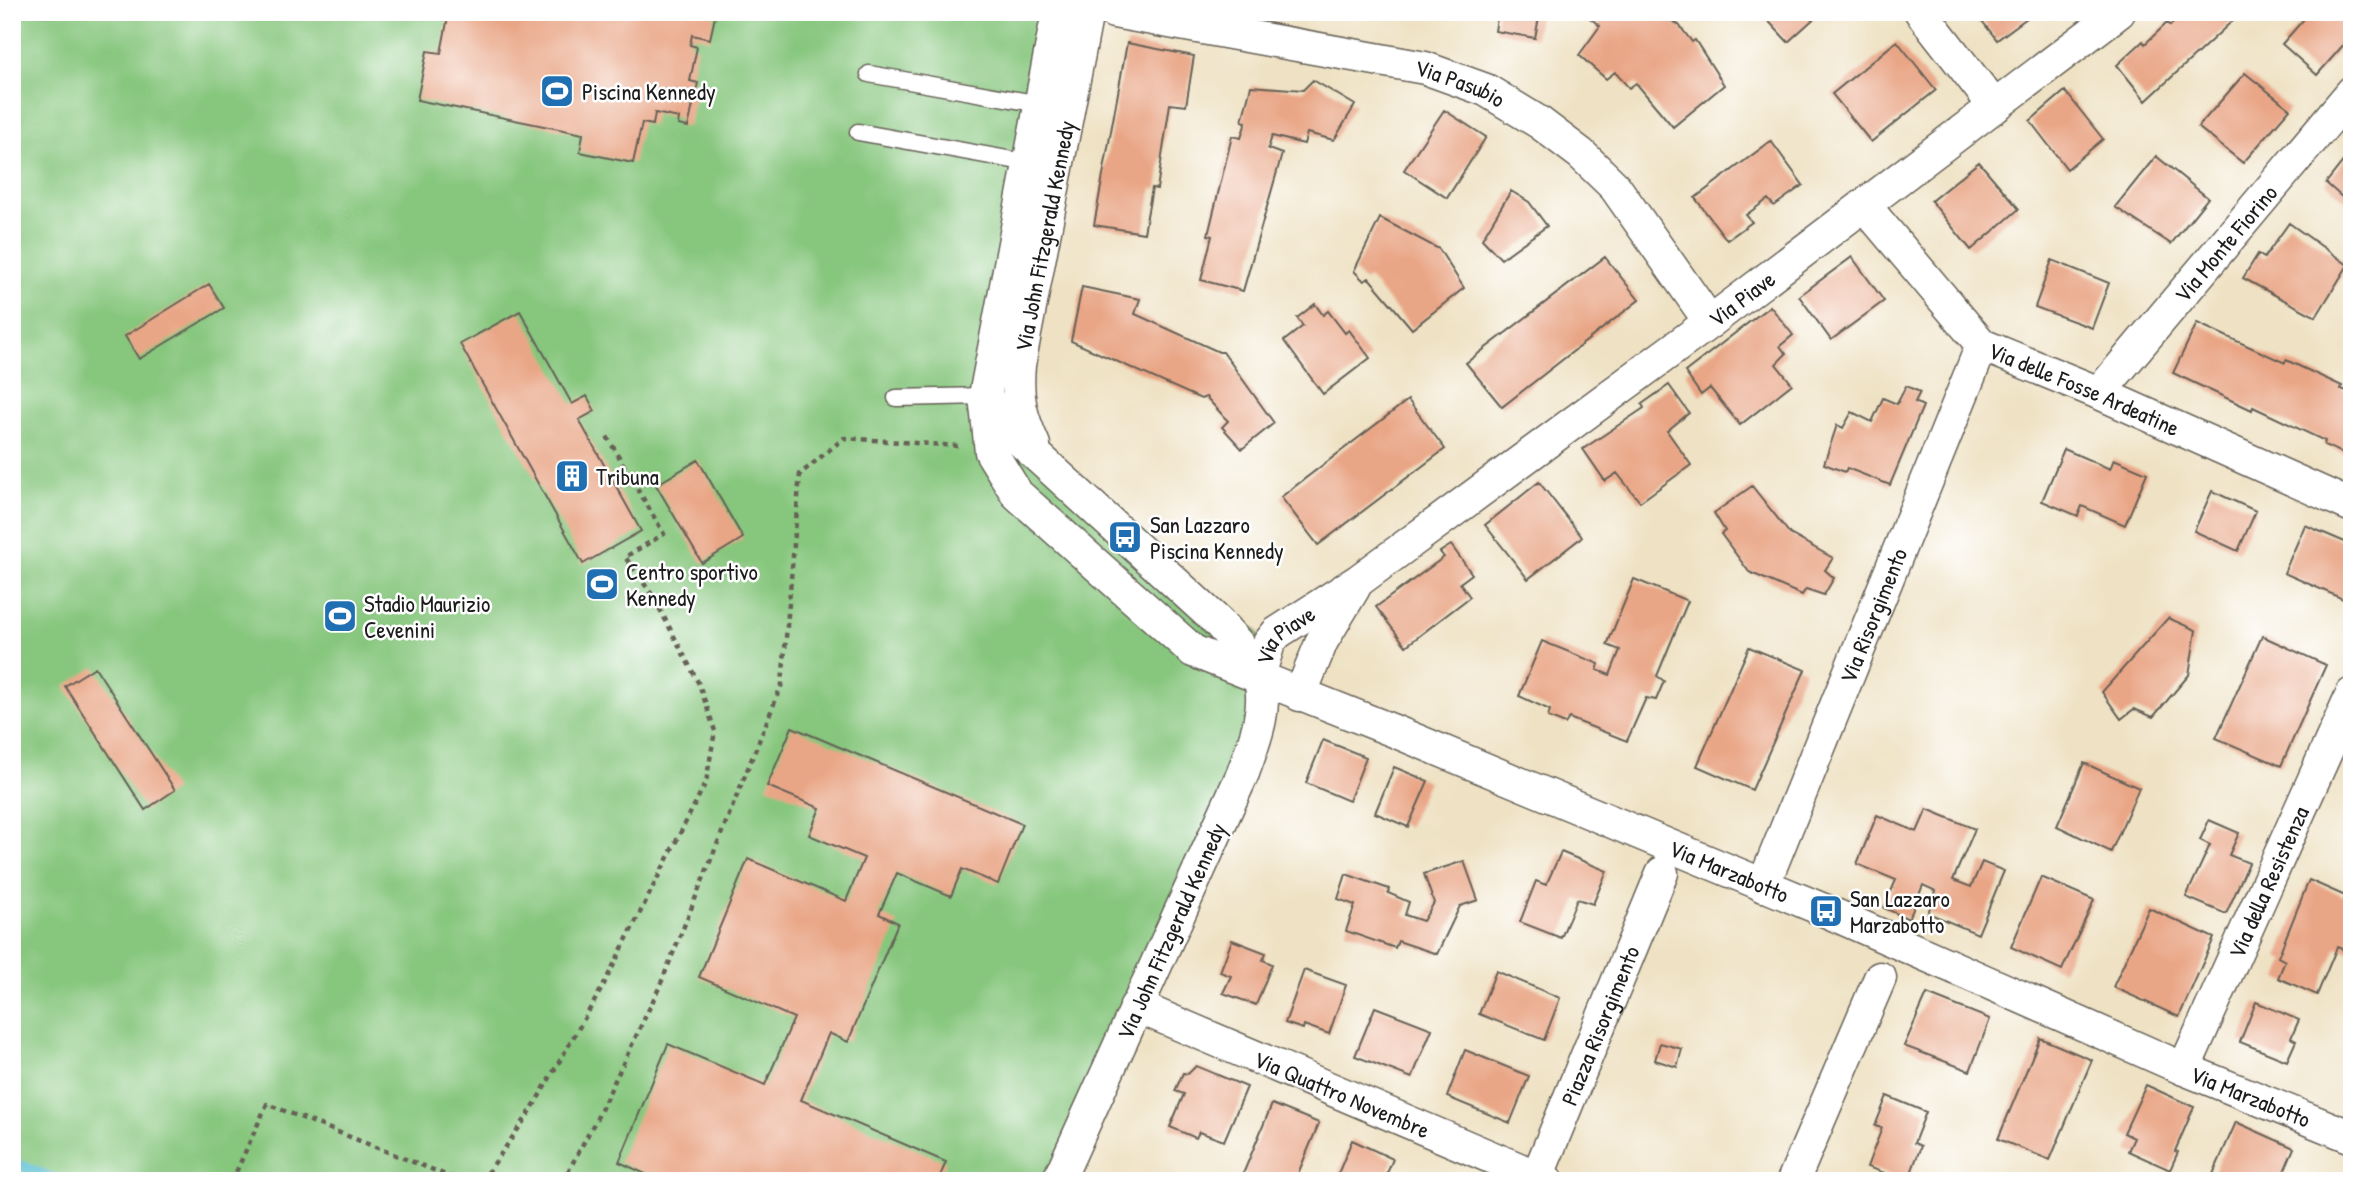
<svg xmlns="http://www.w3.org/2000/svg" width="2364" height="1193" viewBox="0 0 2364 1193" font-family="'Patrick Hand',sans-serif">
<style>
.green{fill:#86c67d;stroke:#51714c;stroke-width:2}
.lines{fill:none;stroke-linecap:round;stroke-linejoin:round}
.stream{stroke:#56bdd4;stroke-width:10}
.building{fill:#e9a686}
.service-casing{stroke:#666157;stroke-width:19}
.minor-casing{stroke:#666157;stroke-width:35}
.path{stroke:#666157;stroke-width:4.5;stroke-dasharray:5 5;stroke-linecap:butt}
.service{stroke:#fff;stroke-width:16}
.minor{stroke:#fff;stroke-width:32}
.labels{text-anchor:middle;dominant-baseline:central;stroke-width:5;stroke-linejoin:round;paint-order:stroke}
.street-label{font-size:23px;fill:#1c1c1c;stroke:#fff}
.poi-label{font-size:23px;fill:#1c1c1c;stroke:#fff;text-anchor:start}
</style>
<rect width="100%" height="100%" fill="#fff"/>
<filter id="ink" filterUnits="userSpaceOnUse"><feTurbulence type="fractalNoise" baseFrequency=".0143" numOctaves="2"/><feDisplacementMap in="SourceGraphic" scale="14" xChannelSelector="R" yChannelSelector="G"/><feConvolveMatrix kernelMatrix="1 2 1 2 8 2 1 2 1" color-interpolation-filters="sRGB"/></filter>
<filter id="wash" filterUnits="userSpaceOnUse"><feTurbulence type="fractalNoise" baseFrequency=".00686" numOctaves="4" result="noise"/><feDisplacementMap in="SourceGraphic" scale="28" xChannelSelector="R" yChannelSelector="G"/><feGaussianBlur stdDeviation="1.57" result="paint"/><feColorMatrix in="noise" values="0 0 0 0 0 0 0 0 0 0 0 0 0 0 0 0 0 1.4 0 .05"/><feComposite in="paint" operator="in"/></filter>
<g filter="url(#wash)">
<rect width="100%" height="100%" fill="#efe2c4"/>
<!-- green -->
<path class="green" d="M12 12H1071L1009 404 1125 537 1257 632 1274 673 1061 1181H12Z"/>
<g class="lines">
<!-- stream -->
<path class="stream" d="M12 1162 60 1181"/>
</g>
<g id="blocks">
<!-- building -->
<path class="building" d="M449 12H716L710 39 692 35 690 45 697 47 690 81 698 83 688 127 678 125 679 118 655 113 653 125 642 123 633 163 580 152 583 134 417 100 427 51 441 53Z
M1498 12H1540L1535 38 1495 31Z
M1594 12H1657L1679 25 1692 42 1695 40 1724 85 1673 127 1636 83 1629 88 1615 72 1606 79 1579 55 1600 26 1590 18Z
M1760 12H1817L1819 14 1788 42Z
M1975 12H2035L1997 40Z
M2184 12H2242L2146 101 2117 65 2143 41 2145 44 2167 23 2170 26Z
M2310 12H2347L2352 17V35L2317 75 2282 44Z
M1897 41 1936 90 1871 142 1832 94Z
M1127 43 1194 56 1186 106 1170 104 1157 189 1152 188 1144 233 1094 225Z
M2245 73 2290 109 2243 163 2198 127Z
M1313 80 1355 105 1334 140 1307 133 1304 144 1272 136 1268 149 1282 154 1243 291 1201 280 1212 236 1208 235 1232 136 1241 138 1246 122 1242 121 1251 86 1303 90Z
M2065 91 2103 139 2067 169 2030 121Z
M1444 110 1486 137 1447 198 1404 170Z
M1771 141 1803 185 1774 206 1768 199 1746 215 1752 222 1727 240 1695 198Z
M2352 150V206L2326 183Z
M2156 156 2208 198 2171 244 2115 207Z
M1979 162 2019 209 1971 250 1931 201Z
M1511 191 1529 202 1547 226 1501 259 1482 239Z
M1380 218 1439 249 1464 288 1412 329 1369 278 1364 281 1354 271Z
M2289 223 2348 265 2316 317 2243 278 2258 254 2264 258Z
M1605 257 1639 300 1502 407 1466 363Z
M1852 257 1884 301 1831 340 1799 296Z
M2052 260 2109 283 2092 328 2035 307Z
M209 284 224 308 139 359 125 336Z
M1082 287 1140 299 1135 314 1219 352H1223L1274 423 1242 449 1222 427 1228 421 1206 397 1201 399 1071 341Z
M1315 304 1323 315 1328 311 1345 333 1349 330 1370 358 1323 394 1284 341 1303 326 1297 318Z
M1770 306 1793 335 1780 346 1786 354 1776 364 1792 384 1740 425 1710 388 1701 395 1685 372Z
M520 311 572 404 587 396 595 411 579 420 641 531 583 564 460 344Z
M2197 323 2285 363 2286 360 2342 386 2341 389 2352 393V457L2324 445 2325 441 2253 407 2252 410 2173 373Z
M1669 385 1689 413 1667 431 1691 465 1640 502 1617 473 1605 481 1583 449 1644 408 1642 404Z
M1906 386 1920 392 1915 402 1923 406 1890 485 1847 468 1845 472 1824 464 1837 425 1843 428 1852 412 1872 422 1883 398 1897 404Z
M1408 400 1445 449 1318 545 1281 497Z
M2064 449 2110 469 2114 459 2147 473 2125 525 2082 506 2078 516 2042 501Z
M698 460 743 538 702 563 656 485Z
M1539 482 1582 537 1528 579 1485 525Z
M1752 486 1790 534 1833 558 1825 570 1834 578 1824 595 1806 589 1802 595 1749 572 1721 534 1725 531 1714 513Z
M2212 491 2256 511 2238 551 2194 531Z
M2305 525 2352 545V603L2284 573Z
M1451 545 1472 574 1460 583 1470 597 1406 646 1376 607 1444 557 1440 552Z
M1634 579 1688 601 1657 676 1664 681 1656 700 1646 698 1627 741 1569 718 1565 724 1548 717 1550 710 1519 696 1542 641 1599 664 1597 670 1610 675 1620 650 1607 645Z
M2168 618 2196 630 2189 675 2153 717 2134 709 2121 719 2102 692Z
M2262 636 2326 665 2281 766 2216 738Z
M1749 647 1805 670 1752 790 1697 766Z
M95 667 175 790 145 810 65 686Z
M792 727 1022 824 998 884 962 869 951 896 897 873 879 914 898 923 848 1042 829 1033 801 1100 946 1162 938 1181H661L619 1162 668 1044 765 1085 794 1018 699 977 748 859 846 901 864 858 809 835 820 808 767 786Z
M1323 740 1366 757 1349 801 1306 783Z
M2084 763 2139 788 2111 852 2057 826Z
M1394 767 1428 781 1408 827 1375 813Z
M1927 809 1975 829 1953 880 1971 887 1982 862 2004 871 1978 934 1928 913 1936 891 1923 885 1909 919 1884 908 1896 880 1857 864 1877 815 1917 832Z
M2209 820 2239 833 2229 855 2249 863 2226 914 2186 897 2210 845 2200 840Z
M1561 852 1607 871 1593 904 1577 899 1561 938 1520 922 1536 881 1546 885Z
M1464 861 1478 900 1460 906 1437 954 1398 941 1395 948 1346 931 1355 905 1338 899 1346 874 1389 889 1388 893 1409 902 1405 915 1423 921 1434 903 1424 874Z
M2041 877 2094 900 2062 970 2011 947Z
M2309 880 2352 899V953L2337 947 2317 995 2278 978 2285 961 2278 957Z
M2149 908 2214 938 2179 1017 2113 987Z
M1232 940 1266 953 1263 960 1272 964 1256 1005 1223 993 1231 976 1220 972Z
M1304 970 1346 985 1329 1034 1304 1025 1303 1029 1285 1023Z
M1496 971 1560 998 1544 1040 1479 1014Z
M1927 994 1990 1019 1970 1071 1904 1046Z
M2256 1002 2299 1020 2291 1038 2296 1041 2287 1061 2240 1042Z
M1375 1007 1432 1029 1412 1078 1355 1056Z
M2040 1038 2092 1060 2050 1160 1998 1139Z
M1660 1043 1682 1049 1677 1067 1655 1060Z
M1465 1050 1529 1076 1510 1123 1447 1097Z
M1196 1066 1247 1087 1224 1141 1199 1132 1196 1138 1170 1127 1184 1094 1175 1091 1183 1073 1188 1074Z
M2146 1085 2194 1107 2175 1151 2178 1152 2170 1170 2128 1151 2134 1138 2124 1133Z
M1887 1096 1926 1112 1914 1143 1921 1146 1908 1181 1867 1167 1882 1128 1875 1126Z
M1272 1104 1319 1123 1295 1181H1260L1243 1174Z
M2236 1122 2294 1148 2280 1181H2210Z
M1352 1140 1393 1159 1384 1181H1335Z"/>
</g>
</g>
<g filter="url(#ink)">
<use href="#blocks" fill-opacity="0" stroke="#666157" stroke-width="2"/>
<g class="lines">
<!-- service casing -->
<g class="service-casing">
<path id="service" d="M869 74 1040 104
M858 132 1029 163
M896 398 985 396"/>
</g>
<!-- minor casing -->
<g class="minor-casing">
<g id="minor">
<path id="s1" d="M1058 12 985 396 991 452 1017 494 1193 651 1394 731 1826 911 2184 1069 2352 1137"/>
<path id="s2" d="M1114 12 1425 68 1486 90 1540 123 1581 154 1615 187 1710 322"/>
<path d="M1921 12 1995 107"/>
<path id="s3" d="M1864 205 1982 345 2099 393 2352 506"/>
<path id="s4" d="M2099 393 2352 92"/>
<path d="M986 397 1010 431 1218 622C1232 638 1250 655 1258 675 1270 705 1253 745 1243 773L1058 1181"/>
<path id="s5" d="M1034 445C1021 416 1016 398 1019 365L1087 12"/>
<path id="s6" d="M1259 676 1269 643 1277 633 1358 581 1710 322 2119 12"/>
<path d="M1300 695 1322 641 1354 588"/>
<path id="s7" d="M1763 886 1982 345"/>
<path id="s8" d="M1136 1006 1547 1181"/>
<path id="s9" d="M2184 1069 2352 694"/>
<path id="s10" d="M1537 1177 1662 873"/>
<path d="M1793 1181 1880 978"/>
</g>
</g>
<!-- path -->
<path class="path" d="M232 1181 267 1104 461 1181
M482 1181 530 1112 602 988 706 782 715 731 699 684 653 596 625 557 664 534 605 433
M563 1181 598 1116 659 988 782 684 800 474 844 438 958 446"/>
<!-- service -->
<use href="#service" class="service"/>
<!-- minor -->
<use href="#minor" class="minor"/>
</g>
</g>
<!-- icons -->
<defs>
<g id="stadium-square" transform="scale(1.75)"><rect x="-9" y="-9" width="18" height="18" rx="4" fill="#1f6fb2" stroke="#fff"/><path d="M0-5a6.5 5 0 1 0 0 10a6.5 5 0 1 0 0-10ZM-3.5-1.8h7v3.6h-7Z" fill="#fff"/></g>
<g id="building-square" transform="scale(1.75)"><rect x="-9" y="-9" width="18" height="18" rx="4" fill="#1f6fb2" stroke="#fff"/><path d="M-4-6H4V6H1V3H-1V6H-4ZM-2.5-4.3h1.7v1.8h-1.7ZM.8-4.3h1.7v1.8H.8ZM-2.5-1h1.7V.8h-1.7ZM.8-1h1.7V.8H.8Z" fill="#fff"/></g>
<g id="bus-square" transform="scale(1.75)"><rect x="-9" y="-9" width="18" height="18" rx="4" fill="#1f6fb2" stroke="#fff"/><path d="M-5-6H5V4H4V6H2V4H-2V6H-4V4H-5ZM-3.5-4V0h7V-4ZM-3.5 1.2v1.5H-2V1.2ZM2 1.2v1.5H3.5V1.2Z" fill="#fff"/></g>
</defs>
<g fill-rule="evenodd">
<use href="#stadium-square" x="557" y="91"/>
<use href="#building-square" x="572" y="476"/>
<use href="#bus-square" x="1125" y="537"/>
<use href="#stadium-square" x="602" y="584"/>
<use href="#stadium-square" x="340" y="616"/>
<use href="#bus-square" x="1826" y="911"/>
</g>
<g class="labels">
<!-- street labels -->
<g class="street-label">
<text stroke="none"><textPath href="#s2" startOffset="354">Via Pasubio</textPath></text>
<text stroke="none"><textPath href="#s5" startOffset="214">Via John Fitzgerald Kennedy</textPath></text>
<text stroke="none"><textPath href="#s4" startOffset="196">Via Monte Fiorino</textPath></text>
<text stroke="none"><textPath href="#s6" startOffset="620">Via Piave</textPath></text>
<text stroke="none"><textPath href="#s3" startOffset="294">Via delle Fosse Ardeatine</textPath></text>
<text stroke="none"><textPath href="#s7" startOffset="292">Via Risorgimento</textPath></text>
<text stroke="none"><textPath href="#s6" startOffset="51">Via Piave</textPath></text>
<text stroke="none"><textPath href="#s1" startOffset="1312">Via Marzabotto</textPath></text>
<text stroke="none"><textPath href="#s9" startOffset="205">Via della Resistenza</textPath></text>
<text transform="translate(1171 931) rotate(-66)">Via John Fitzgerald Kennedy</text>
<text stroke="none"><textPath href="#s10" startOffset="164">Piazza Risorgimento</textPath></text>
<text stroke="none"><textPath href="#s8" startOffset="224">Via Quattro Novembre</textPath></text>
<text stroke="none"><textPath href="#s1" startOffset="1880">Via Marzabotto</textPath></text>
</g>
<!-- poi labels -->
<g class="poi-label">
<text x="582" y="91">Piscina Kennedy</text>
<text x="596" y="476">Tribuna</text>
<text x="1150" y="524">San Lazzaro<tspan x="1150" dy="26">Piscina Kennedy</tspan></text>
<text x="626" y="571">Centro sportivo<tspan x="626" dy="26">Kennedy</tspan></text>
<text x="364" y="603">Stadio Maurizio<tspan x="364" dy="26">Cevenini</tspan></text>
<text x="1850" y="898">San Lazzaro<tspan x="1850" dy="26">Marzabotto</tspan></text>
</g>
</g>
<!-- margin -->
<rect width="2364" height="1193" fill="none" stroke="#fff" stroke-width="42"/>
</svg>
